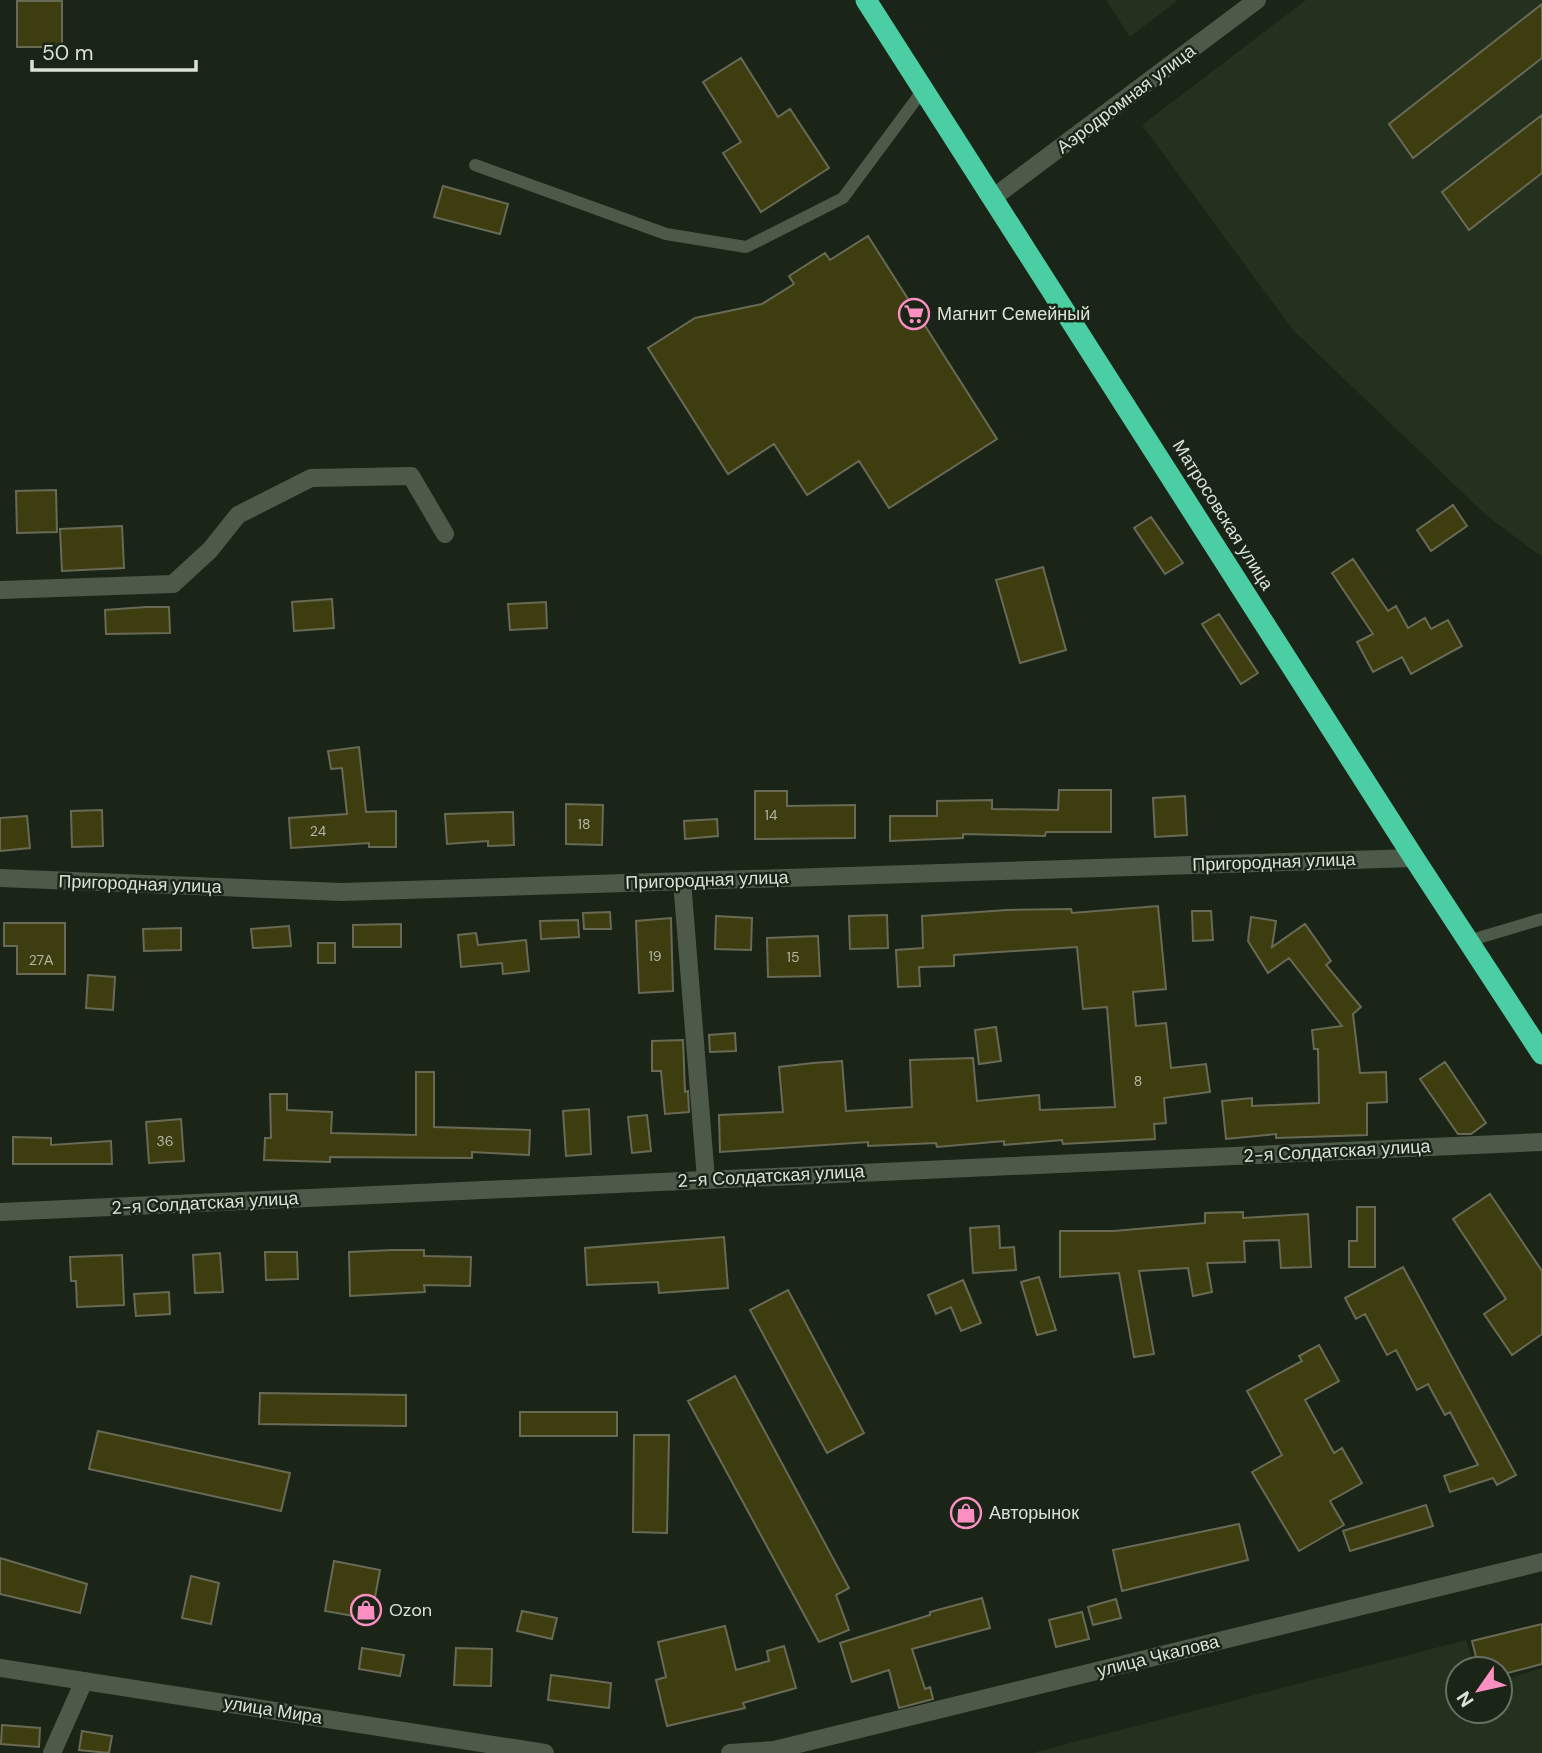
<svg xmlns="http://www.w3.org/2000/svg" width="1542" height="1753" viewBox="0 0 1542 1753" font-family="'DM Sans',sans-serif">
<style>
.built{fill:#23311e}
.building{fill:#3d3d10;stroke:#696a56;stroke-width:2}
.lines{fill:none;stroke-linecap:round;stroke-linejoin:round}
.lane{stroke:#4d5949;stroke-width:12}
.street{stroke:#4d5949;stroke-width:18}
.secondary{stroke:#4d5949;stroke-width:18}
.highway{stroke:#4bcea3;stroke-width:21}
.labels{text-anchor:middle;dominant-baseline:central;stroke-width:5;stroke-linejoin:round;paint-order:stroke}
.number-label{font-size:14px;fill:#b3b8a6}
.street-label{font-size:18px;fill:#dae1d8;stroke:#1a2517}
.poi-label{font-size:18px;fill:#dae1d8;stroke:#1a2517;text-anchor:start}
</style>
<rect width="100%" height="100%" fill="#1a2517"/>
<!-- built -->
<path class="built" d="M1106 0H1178L1130 37Z
M1306 0H1542V557L1486 515 1293 330 1142 125Z
M1466 1640 1476 1669H1458V1711H1500V1681L1542 1668V1753H1032Z"/>
<!-- building -->
<path class="building" d="M17 1H62V47H17Z
M1542 4V58L1413 158 1389 124Z
M741 58 778 117 790 109 829 168 761 212 723 153 741 142 703 82Z
M1542 115V173L1469 230 1442 192Z
M443 186 508 204 500 234 434 217Z
M868 236 997 439 889 508 859 461 807 495 774 444 728 474 648 348 695 318 762 304 794 284 789 276 825 253 830 260Z
M56 490 57 532 17 533 16 491Z
M1453 505 1467 526 1431 551 1417 530Z
M1151 517 1183 563 1165 574 1134 528Z
M122 526 124 568 62 571 60 529Z
M1353 559 1388 611 1396 606 1408 628 1425 618 1431 629 1448 620 1462 646 1411 674 1402 657 1373 672 1357 642 1373 634 1332 573Z
M1043 567 1066 650 1020 663 996 580Z
M332 599 334 628 294 631 292 602Z
M546 602 547 628 510 630 508 604Z
M146 607H169L170 633 106 634 105 610Z
M1219 614 1258 673 1241 684 1202 624Z
M359 747 366 812 396 811V847H369V843L291 848 289 818 347 814 342 768 331 769 328 751Z
M1059 790H1111V832H1046L1045 836 963 834V838L890 841V816H937V801L992 800V809L1058 810Z
M755 791H787V806L855 805V838L755 839Z
M1185 796 1187 835 1155 837 1153 798Z
M566 804 603 805 602 845 566 844Z
M102 810 103 846 72 847 71 811Z
M513 812 514 845 488 846V841L447 844 445 814Z
M27 816 30 848 0 851V818Z
M717 819 718 836 685 839 684 821Z
M1158 906 1166 989 1133 992 1136 1026 1166 1023 1171 1068 1206 1064 1210 1092 1164 1098 1166 1123 1154 1124 1155 1139 1063 1144 1062 1140 1004 1145V1141L937 1147 936 1143 868 1146V1142L720 1152 719 1115 783 1112 779 1067 813 1063 842 1061 846 1111 912 1107 910 1060 973 1058 977 1101 1039 1095 1040 1110 1115 1107 1107 1007 1083 1009 1077 947 954 955V966L919 967 920 986 898 987 896 950 923 948 922 916 1007 910 1071 909 1072 913Z
M1192 911H1211L1213 940 1193 941Z
M610 912 611 929H584L583 913Z
M887 915 888 948 850 949 849 916Z
M716 916 752 918 751 950 715 949Z
M1251 917 1276 921 1272 947 1305 924 1331 961 1326 965 1361 1007 1353 1014 1360 1073 1386 1072 1387 1102 1367 1103V1135L1276 1138V1134L1226 1139 1222 1101 1252 1098V1106L1319 1103 1318 1049H1314L1312 1030 1342 1026 1289 958 1268 973 1248 941Z
M671 918 673 991 639 993 636 921Z
M578 920 579 937 541 939 540 921Z
M4 923H65V974H17V946H4Z
M401 924V947H353V925Z
M289 926 291 946 253 948 251 929Z
M181 928V950L144 951 143 929Z
M476 933 478 945 526 940 529 971 503 974 502 963 461 967 458 935Z
M818 936 820 976 768 977 767 938Z
M318 943H335V963H318Z
M88 975 115 977 113 1010 86 1008Z
M996 1027 1001 1061 979 1064 975 1030Z
M735 1033 736 1051 710 1052 709 1035Z
M683 1040 685 1092 688 1091 689 1112 665 1114 661 1071H652V1041Z
M1445 1062 1486 1123 1471 1134H1458L1420 1079Z
M416 1072H434V1127L530 1130 529 1155 472 1152V1158L330 1157V1162L264 1160 265 1138H271L270 1094H287V1110L332 1112 331 1133 416 1135Z
M589 1109 591 1154 566 1156 563 1111Z
M647 1115 651 1151 632 1153 628 1117Z
M181 1119 184 1161 149 1163 146 1122Z
M13 1137 51 1138V1145L111 1141 112 1164H13Z
M1490 1194 1542 1271V1334L1512 1355 1484 1314 1506 1299 1453 1219Z
M1357 1207H1375V1267H1349V1241H1357Z
M1243 1212V1218L1308 1214 1311 1267 1281 1268 1279 1240 1244 1241 1245 1262 1207 1263 1212 1292 1193 1296 1188 1268 1139 1271 1154 1354 1134 1357 1119 1273 1060 1277V1231H1114L1205 1223V1213Z
M999 1226 1000 1248 1014 1247 1016 1270 973 1273 970 1228Z
M724 1237 728 1288 659 1293 658 1282 587 1285 585 1248Z
M393 1250H424V1256L471 1257 470 1286 424 1285 425 1292 350 1296 349 1252Z
M265 1252H297L298 1279 266 1280Z
M220 1253 223 1292 195 1293 193 1255Z
M122 1255 124 1305 77 1307 76 1281H71L70 1257Z
M1403 1267 1516 1475 1497 1485 1493 1478 1450 1492 1444 1476 1478 1465 1450 1412 1445 1415 1428 1384 1417 1390 1396 1350 1387 1355 1365 1314 1356 1319 1345 1298Z
M1039 1277 1056 1330 1037 1335 1021 1282Z
M963 1280 981 1323 961 1331 951 1307 936 1314 928 1295Z
M788 1290 864 1433 827 1453 750 1310Z
M169 1292 170 1314 136 1316 134 1294Z
M1319 1345 1339 1381 1305 1400 1334 1453 1342 1448 1362 1483 1330 1501 1344 1525 1299 1551 1252 1472 1282 1455 1247 1391 1302 1361 1299 1356Z
M735 1376 849 1588 836 1595 849 1630 819 1642 688 1401Z
M260 1393 406 1395V1426L259 1424Z
M520 1412H617V1436H520Z
M98 1431 290 1473 281 1511 89 1469Z
M634 1435H669L667 1533 633 1532Z
M1426 1505 1433 1526 1350 1551 1343 1531Z
M1239 1524 1248 1560 1122 1591 1113 1550Z
M0 1558 87 1584 80 1613 0 1594Z
M334 1561 380 1570 371 1619 325 1611Z
M191 1576 219 1583 211 1624 182 1618Z
M982 1598 990 1628 912 1649 925 1689 930 1687 933 1699 899 1708 889 1670 852 1682 840 1643 930 1615V1612Z
M1116 1599 1121 1618 1093 1625 1088 1607Z
M522 1611 557 1618 552 1639 517 1631Z
M1082 1612 1089 1639 1056 1647 1049 1620Z
M1542 1624V1664L1500 1675V1669H1479L1472 1641Z
M725 1626 736 1670 769 1661 767 1651 784 1646 796 1688 743 1703 745 1708 667 1726 656 1680 666 1677 658 1642Z
M362 1648 404 1655 400 1676 359 1669Z
M456 1648 492 1649 491 1686 454 1685Z
M551 1675 611 1683 609 1708 548 1700Z
M2 1725 40 1728 39 1747 1 1744Z
M82 1731 112 1736 109 1753 79 1750Z"/>
<g class="lines">
<!-- lane -->
<path class="lane" d="M475 165 666 234 746 247 843 198 923 90
M1468 941 1542 919"/>
<!-- street -->
<path class="street" d="M994 197 1257 0
M0 590 173 584 210 550 238 515 311 478 411 476 445 534
M0 878 342 892 1414 858
M682 881 706 1179
M0 1212 1542 1142
M52 1753 84 1681"/>
<!-- secondary -->
<path class="secondary" d="M0 1668 545 1753
M730 1753 774 1750 1542 1562"/>
<!-- highway -->
<path class="highway" d="M866 0 1414 858 1542 1054"/>
</g>
<!-- icons -->
<defs>
<g id="supermarket-ring" transform="scale(1.575)"><circle r="9.5" fill="#1a2517" stroke="#fc8fc1" stroke-width="1.5"/><path d="M-6-5.5h2.5l.6 2H6L4.5 2H-2.5L-4.4-4H-6ZM-1.5 3.2a1.3 1.3 0 1 0 .1 0ZM3 3.2a1.3 1.3 0 1 0 .1 0Z" fill="#fc8fc1"/></g>
<g id="shop-ring" transform="scale(1.575)"><circle r="9.5" fill="#1a2517" stroke="#fc8fc1" stroke-width="1.5"/><path d="M-5-2.5h2.3a2.7 3.5 0 0 1 5.4 0H5L5.5 6h-11ZM-1.5-2.5h3a1.5 2.3 0 0 0-3 0Z" fill="#fc8fc1"/></g>
</defs>
<g fill-rule="evenodd">
<use href="#supermarket-ring" x="914" y="314"/>
<use href="#shop-ring" x="966" y="1513"/>
<use href="#shop-ring" x="366" y="1610"/>
</g>
<g class="labels">
<!-- number labels -->
<g class="number-label">
<text x="771" y="815">14</text>
<text x="584" y="824">18</text>
<text x="318" y="831">24</text>
<text x="655" y="956">19</text>
<text x="793" y="957">15</text>
<text x="41" y="960">27А</text>
<text x="1138" y="1081">8</text>
<text x="165" y="1141">36</text>
</g>
<!-- street labels -->
<g class="street-label">
<text transform="translate(1126 99) rotate(-37)">Аэродромная улица</text>
<text transform="translate(1223 515) rotate(58)">Матросовская улица</text>
<text transform="translate(1274 862) rotate(-2)">Пригородная улица</text>
<text transform="translate(707 880) rotate(-2)">Пригородная улица</text>
<text transform="translate(140 884) rotate(2)">Пригородная улица</text>
<text transform="translate(1337 1151) rotate(-3)">2-я Солдатская улица</text>
<text transform="translate(771 1176) rotate(-3)">2-я Солдатская улица</text>
<text transform="translate(205 1203) rotate(-3)">2-я Солдатская улица</text>
<text transform="translate(1158 1656) rotate(-14)">улица Чкалова</text>
<text transform="translate(273 1710) rotate(9)">улица Мира</text>
</g>
<!-- poi labels -->
<g class="poi-label">
<text x="937" y="314">Магнит Семейный</text>
<text x="989" y="1513">Авторынок</text>
<text x="389" y="1610">Ozon</text>
</g>
</g>
<!-- north arrow -->
<g transform="translate(1479 1690) rotate(236)"><circle r="33" fill="#1a2517" stroke="#677064" stroke-width="2"/>
<path d="M0-5L12 26L0 18L-12 26Z" fill="#fc8fc1"/>
<text y="-10" font-size="19" font-weight="bold" text-anchor="middle" fill="#dae1d8">N</text>
</g>
<!-- scale -->
<path d="M32 60v10h164v-10" fill="none" stroke="#dae1d8" stroke-width="3.5"/>
<text x="42" y="60" font-size="21" fill="#dae1d8" stroke="#1a2517" stroke-width="5" paint-order="stroke">50 m</text>
</svg>
